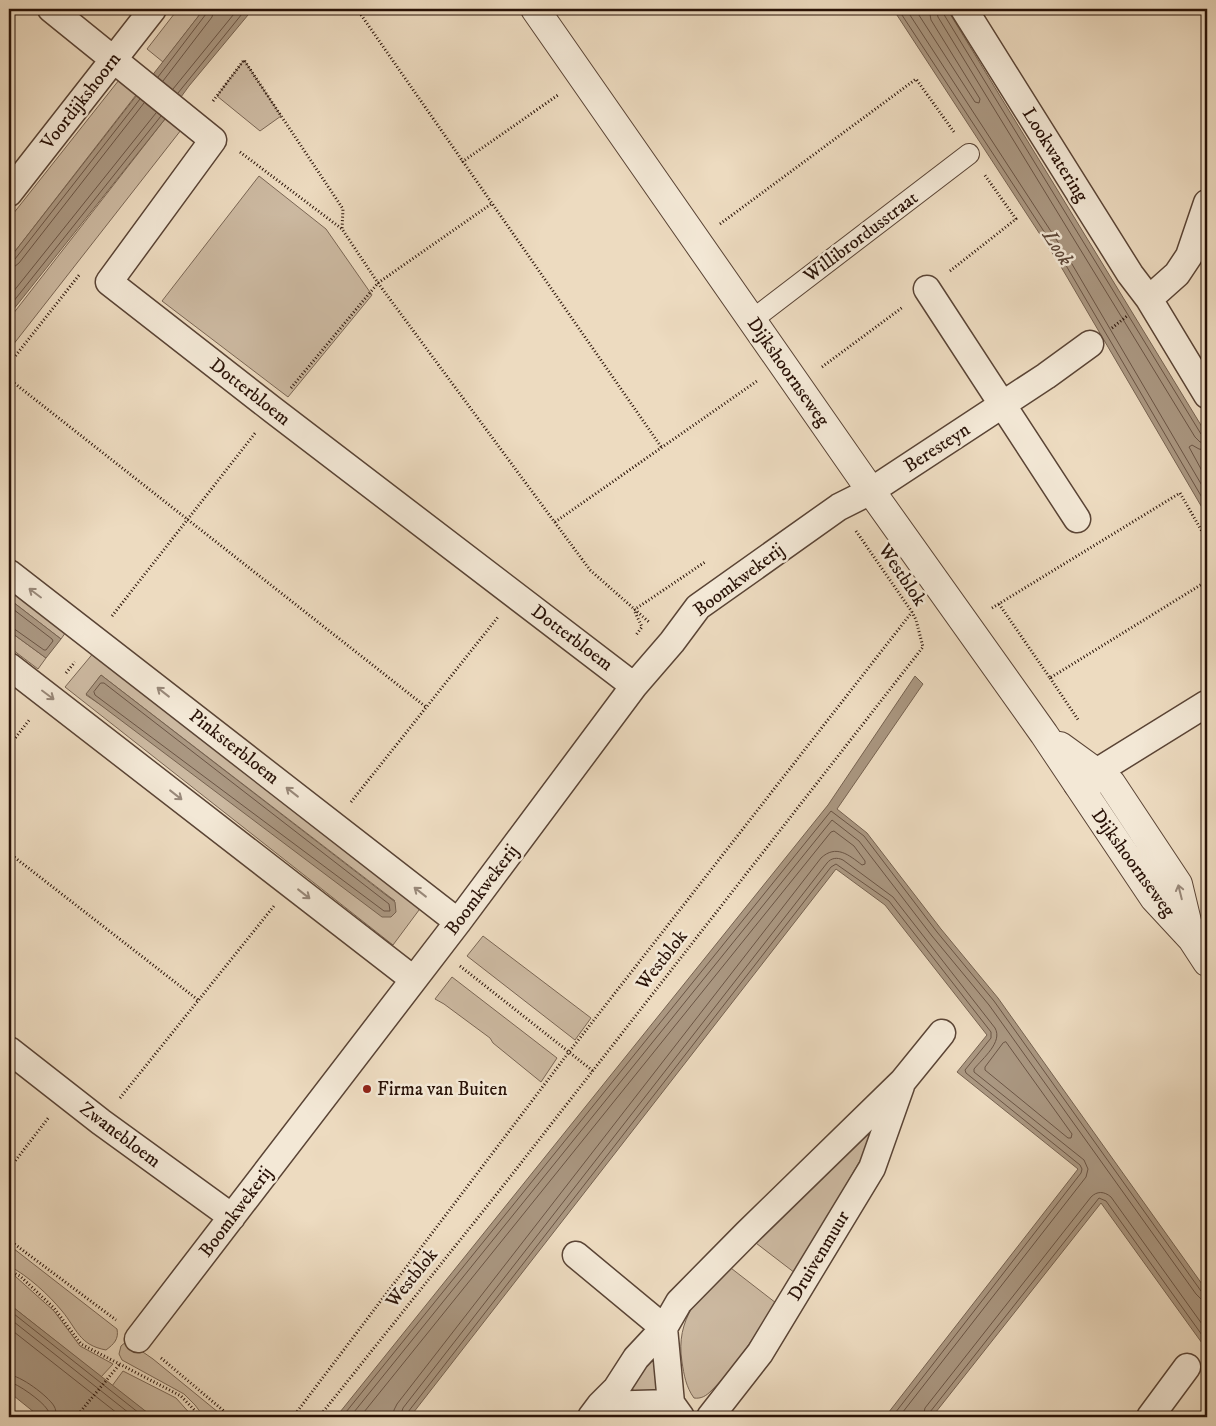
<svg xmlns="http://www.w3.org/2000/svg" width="1216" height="1426" viewBox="0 0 1216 1426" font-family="'IM FELL DW Pica',serif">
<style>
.green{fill:#ccb9a1;stroke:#7a6654;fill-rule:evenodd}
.water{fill:#aa9781;stroke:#766250}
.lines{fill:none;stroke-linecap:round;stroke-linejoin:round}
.shore{stroke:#6a5444;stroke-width:1}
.pedestrian-casing{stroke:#5a4435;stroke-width:22}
.minor-casing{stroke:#5a4435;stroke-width:29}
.tertiary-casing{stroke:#5a4435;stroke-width:30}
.path{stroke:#291207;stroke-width:3;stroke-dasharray:1 2.5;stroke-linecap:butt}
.pedestrian{stroke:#f3e8d6;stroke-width:20}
.minor{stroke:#f3e8d6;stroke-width:26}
.tertiary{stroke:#f3e8d6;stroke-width:28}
.oneway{stroke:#988879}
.poi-dot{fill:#8f2418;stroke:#f3e8d6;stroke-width:2}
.labels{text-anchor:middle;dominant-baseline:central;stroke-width:5;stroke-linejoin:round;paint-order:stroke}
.street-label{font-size:19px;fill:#291207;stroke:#f3e8d6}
.poi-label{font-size:19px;fill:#291207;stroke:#f3e8d6;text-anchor:start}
.water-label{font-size:20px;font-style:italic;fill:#5d4738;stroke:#f3e8d6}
</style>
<rect width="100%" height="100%" fill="#eddbc0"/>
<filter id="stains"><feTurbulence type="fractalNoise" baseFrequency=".004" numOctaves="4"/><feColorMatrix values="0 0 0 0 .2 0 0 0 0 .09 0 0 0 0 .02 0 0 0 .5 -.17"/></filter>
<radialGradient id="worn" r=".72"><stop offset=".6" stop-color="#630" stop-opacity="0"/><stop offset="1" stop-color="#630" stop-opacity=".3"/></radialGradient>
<!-- green -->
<path class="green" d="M178 9H204L163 62 147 49Z
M244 60 281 116 260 131 217 96Z
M119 80 136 95 9 259V219Z
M165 119 181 130 9 350V319Z
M259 176 326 229 372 295 288 397 162 301Z
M9 583 68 629 61 639 9 599Z
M9 631 46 658 38 669 9 647Z
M95 651 422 906 393 945 65 687ZM101 675 395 901 86 695Z
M483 936 591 1018 575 1040 467 956Z
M452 977 557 1058 541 1082 493 1043 490 1038 444 1004 435 999Z
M875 1122 880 1126 795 1273 752 1240Z
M9 1245 117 1329C119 1339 114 1344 106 1350 79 1345 77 1329 62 1311 49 1295 27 1275 9 1266Z
M727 1265 776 1303C758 1331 735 1368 711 1391 706 1396 701 1399 694 1398 686 1387 684 1375 682 1362 675 1318 700 1295 727 1265Z
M9 1273 15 1276 54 1311 80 1346 113 1364 101 1377 9 1304Z
M127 1341 153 1359 224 1417H204L195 1405 184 1394 122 1360 119 1354 121 1346Z
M655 1357 664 1392H635L631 1387 645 1364Z
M123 1371 176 1398 193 1417H153L112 1386Z"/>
<!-- water -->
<path class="water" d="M204 9H253L189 86 165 119 9 315V259Z
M893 9H947L1207 435V516L1060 265Z
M9 599 61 639 46 658 9 631Z
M101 675 395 902 396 912 391 917H382L86 694Z
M915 676 923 684 837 809 867 833 941 929 998 998 1207 1291V1350L1101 1203 932 1417H885L1078 1169 957 1072 987 1035 885 905 836 869 410 1417H336L828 805Z
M9 1304 153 1417H40L9 1392Z"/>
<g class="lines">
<!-- shore -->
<path class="shore" d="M898 9 1064 262 1207 506
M906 9 1069 259 1207 494
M915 9 975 102 979 103 980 99 931 20 929 9
M936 9 938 17 1195 437 1200 442 1207 443
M943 9V13L1201 434 1207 437
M158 77 206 14 208 9
M163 81 212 17 214 9
M173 89 238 9
M178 93 246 9
M9 261 15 259 140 99
M9 268 14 267 19 263 144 103
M9 297 156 113
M9 307 161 116
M1207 450 1199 449 1192 445 1189 447 1207 480
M9 606 52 639 53 641 46 650H44L13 628 9 627
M101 683H104L389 904 390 911H384L95 695 94 692Z
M1006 1042 1072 1134 1071 1138H1068L985 1070V1067L1003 1043Z
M9 1310 144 1417
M9 1318 134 1417
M9 1328 122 1417
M9 1375C20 1375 48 1396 54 1406 56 1409 56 1413 56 1417
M9 1382C17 1383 42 1401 47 1409 49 1412 49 1413 49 1417
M342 1417 831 811 864 836 937 932 994 1001 1201 1291 1207 1293
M350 1417 832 820 859 841 932 936 989 1005 1196 1294 1201 1299 1207 1300
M360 1417 831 832 834 831 854 846 865 861V864L862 865C849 855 836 844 821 858L397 1404 394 1410 393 1417
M400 1417 403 1408 827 863C831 858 837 857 843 860L893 897 995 1028C1003 1042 983 1058 974 1069V1072L1084 1160 1088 1169 1086 1177 899 1417
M407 1417 408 1412 831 867 836 864 889 901 991 1032V1038L965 1070 966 1073 1080 1165 1082 1169 1081 1173 892 1417
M923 1417 925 1408 1091 1197C1097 1191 1104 1191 1111 1197L1207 1331
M929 1417 930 1412 1099 1198 1106 1201 1207 1342"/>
<!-- pedestrian casing -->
<g class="pedestrian-casing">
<path id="pedestrian" d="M752 320 969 154"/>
</g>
<!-- minor casing -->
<g class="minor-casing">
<path id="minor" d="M51 9 213 140 109 282 273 410 634 686
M964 9 1130 274 1149 299 1207 395
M9 193 153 9
M927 289 1077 519
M1149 299 1177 274 1189 256 1207 203
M9 573 458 922
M9 666 413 979
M1077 784 1206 704 1207 706
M9 1050 101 1122 232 1217
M576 1255 664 1328 671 1403 681 1417
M138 1339 458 922 634 686 672 642 698 607 839 507 871 491 1046 376 1090 344
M600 1405 671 1403
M591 1417 600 1405 616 1389 636 1358 664 1328 679 1302 747 1233 903 1081 942 1033
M710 1417 760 1353 872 1168 901 1086
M1150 1417 1187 1367"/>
</g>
<!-- tertiary casing -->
<g class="tertiary-casing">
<path id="tertiary" d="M535 9 871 491 1044 734 1154 898 1192 939 1207 962
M1060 746 1111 783 1178 884 1191 938"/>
</g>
<!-- path -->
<path class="path" d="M357 9 662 448
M213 101 244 60 343 209 342 229
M240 152 342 229 378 283 590 570 649 622
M462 162 558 95
M720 224 916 79 954 132
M950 271 1016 219 984 174
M1112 328 1127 316
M9 364 80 274
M822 367 903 307
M9 379 426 707
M291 388 378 283 491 204
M555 522 757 381
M999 604 1050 678 1207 581
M992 608 1180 493 1207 540
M634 610 705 562
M635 612 642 627 636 635
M112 616 256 432
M66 673 75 662
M1050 678 1079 721
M9 746 30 719
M351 802 498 617
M9 853 198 1000
M460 966 593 1071
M120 1098 274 906
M9 1169 49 1117
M9 1240 116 1320
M9 1271 20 1276 54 1308 81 1344 181 1396 201 1417
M161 1358 231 1417
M76 1417 119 1365
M293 1417 569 1052 912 612
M319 1417 496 1195 923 647 916 620 912 612 856 531"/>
<!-- pedestrian -->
<use href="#pedestrian" class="pedestrian"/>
<!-- minor -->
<use href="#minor" class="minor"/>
<!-- tertiary -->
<use href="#tertiary" class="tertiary"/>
</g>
<!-- one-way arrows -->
<defs><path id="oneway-shaft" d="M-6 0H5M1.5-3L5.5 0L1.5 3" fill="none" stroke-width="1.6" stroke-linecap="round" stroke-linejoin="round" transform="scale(1.25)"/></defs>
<g class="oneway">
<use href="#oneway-shaft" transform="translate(35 593) rotate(-143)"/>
<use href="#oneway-shaft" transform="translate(163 692) rotate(-142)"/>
<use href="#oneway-shaft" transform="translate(48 695) rotate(37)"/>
<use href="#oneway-shaft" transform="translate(292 792) rotate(-142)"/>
<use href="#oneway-shaft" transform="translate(176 795) rotate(38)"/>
<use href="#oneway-shaft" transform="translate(420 892) rotate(-142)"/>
<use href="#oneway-shaft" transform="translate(1180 892) rotate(-104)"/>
<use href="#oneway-shaft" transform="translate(304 894) rotate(38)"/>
</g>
<!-- markers -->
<circle class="poi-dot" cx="367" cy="1089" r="5"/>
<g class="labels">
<!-- street labels -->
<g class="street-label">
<text transform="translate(81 101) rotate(-52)">Voordijkshoorn</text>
<text transform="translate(1055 155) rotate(58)">Lookwatering</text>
<text transform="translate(861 237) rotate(-37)">Willibrordusstraat</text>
<text transform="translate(788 372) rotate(55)">Dijkshoornseweg</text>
<text transform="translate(250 392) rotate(38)">Dotterbloem</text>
<text transform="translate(937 448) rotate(-33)">Beresteyn</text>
<text transform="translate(902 575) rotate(56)">Westblok</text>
<text transform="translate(739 580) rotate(-37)">Boomkwekerij</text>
<text transform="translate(572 638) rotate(37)">Dotterbloem</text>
<text transform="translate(234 747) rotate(38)">Pinksterbloem</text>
<text transform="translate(1133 863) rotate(54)">Dijkshoornseweg</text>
<text transform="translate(482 890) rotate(-53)">Boomkwekerij</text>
<text transform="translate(662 960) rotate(-52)">Westblok</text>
<text transform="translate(120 1135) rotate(37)">Zwanebloem</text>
<text transform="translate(236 1212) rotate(-53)">Boomkwekerij</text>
<text transform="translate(819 1256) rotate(-59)">Druivenmuur</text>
<text transform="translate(412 1278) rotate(-51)">Westblok</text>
</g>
<!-- poi labels -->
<g class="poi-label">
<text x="377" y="1089">Firma van Buiten</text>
</g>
<!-- water labels -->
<g class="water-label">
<text transform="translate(1057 248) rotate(58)">Look</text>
</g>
</g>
<!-- margin -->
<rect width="1216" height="1426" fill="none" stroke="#eddbc0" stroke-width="30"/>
<rect x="10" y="10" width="1196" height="1406" fill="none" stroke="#291207" stroke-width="2.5"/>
<rect x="15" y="15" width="1186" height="1396" fill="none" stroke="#291207"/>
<rect width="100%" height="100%" filter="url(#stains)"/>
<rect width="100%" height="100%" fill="url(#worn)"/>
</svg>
